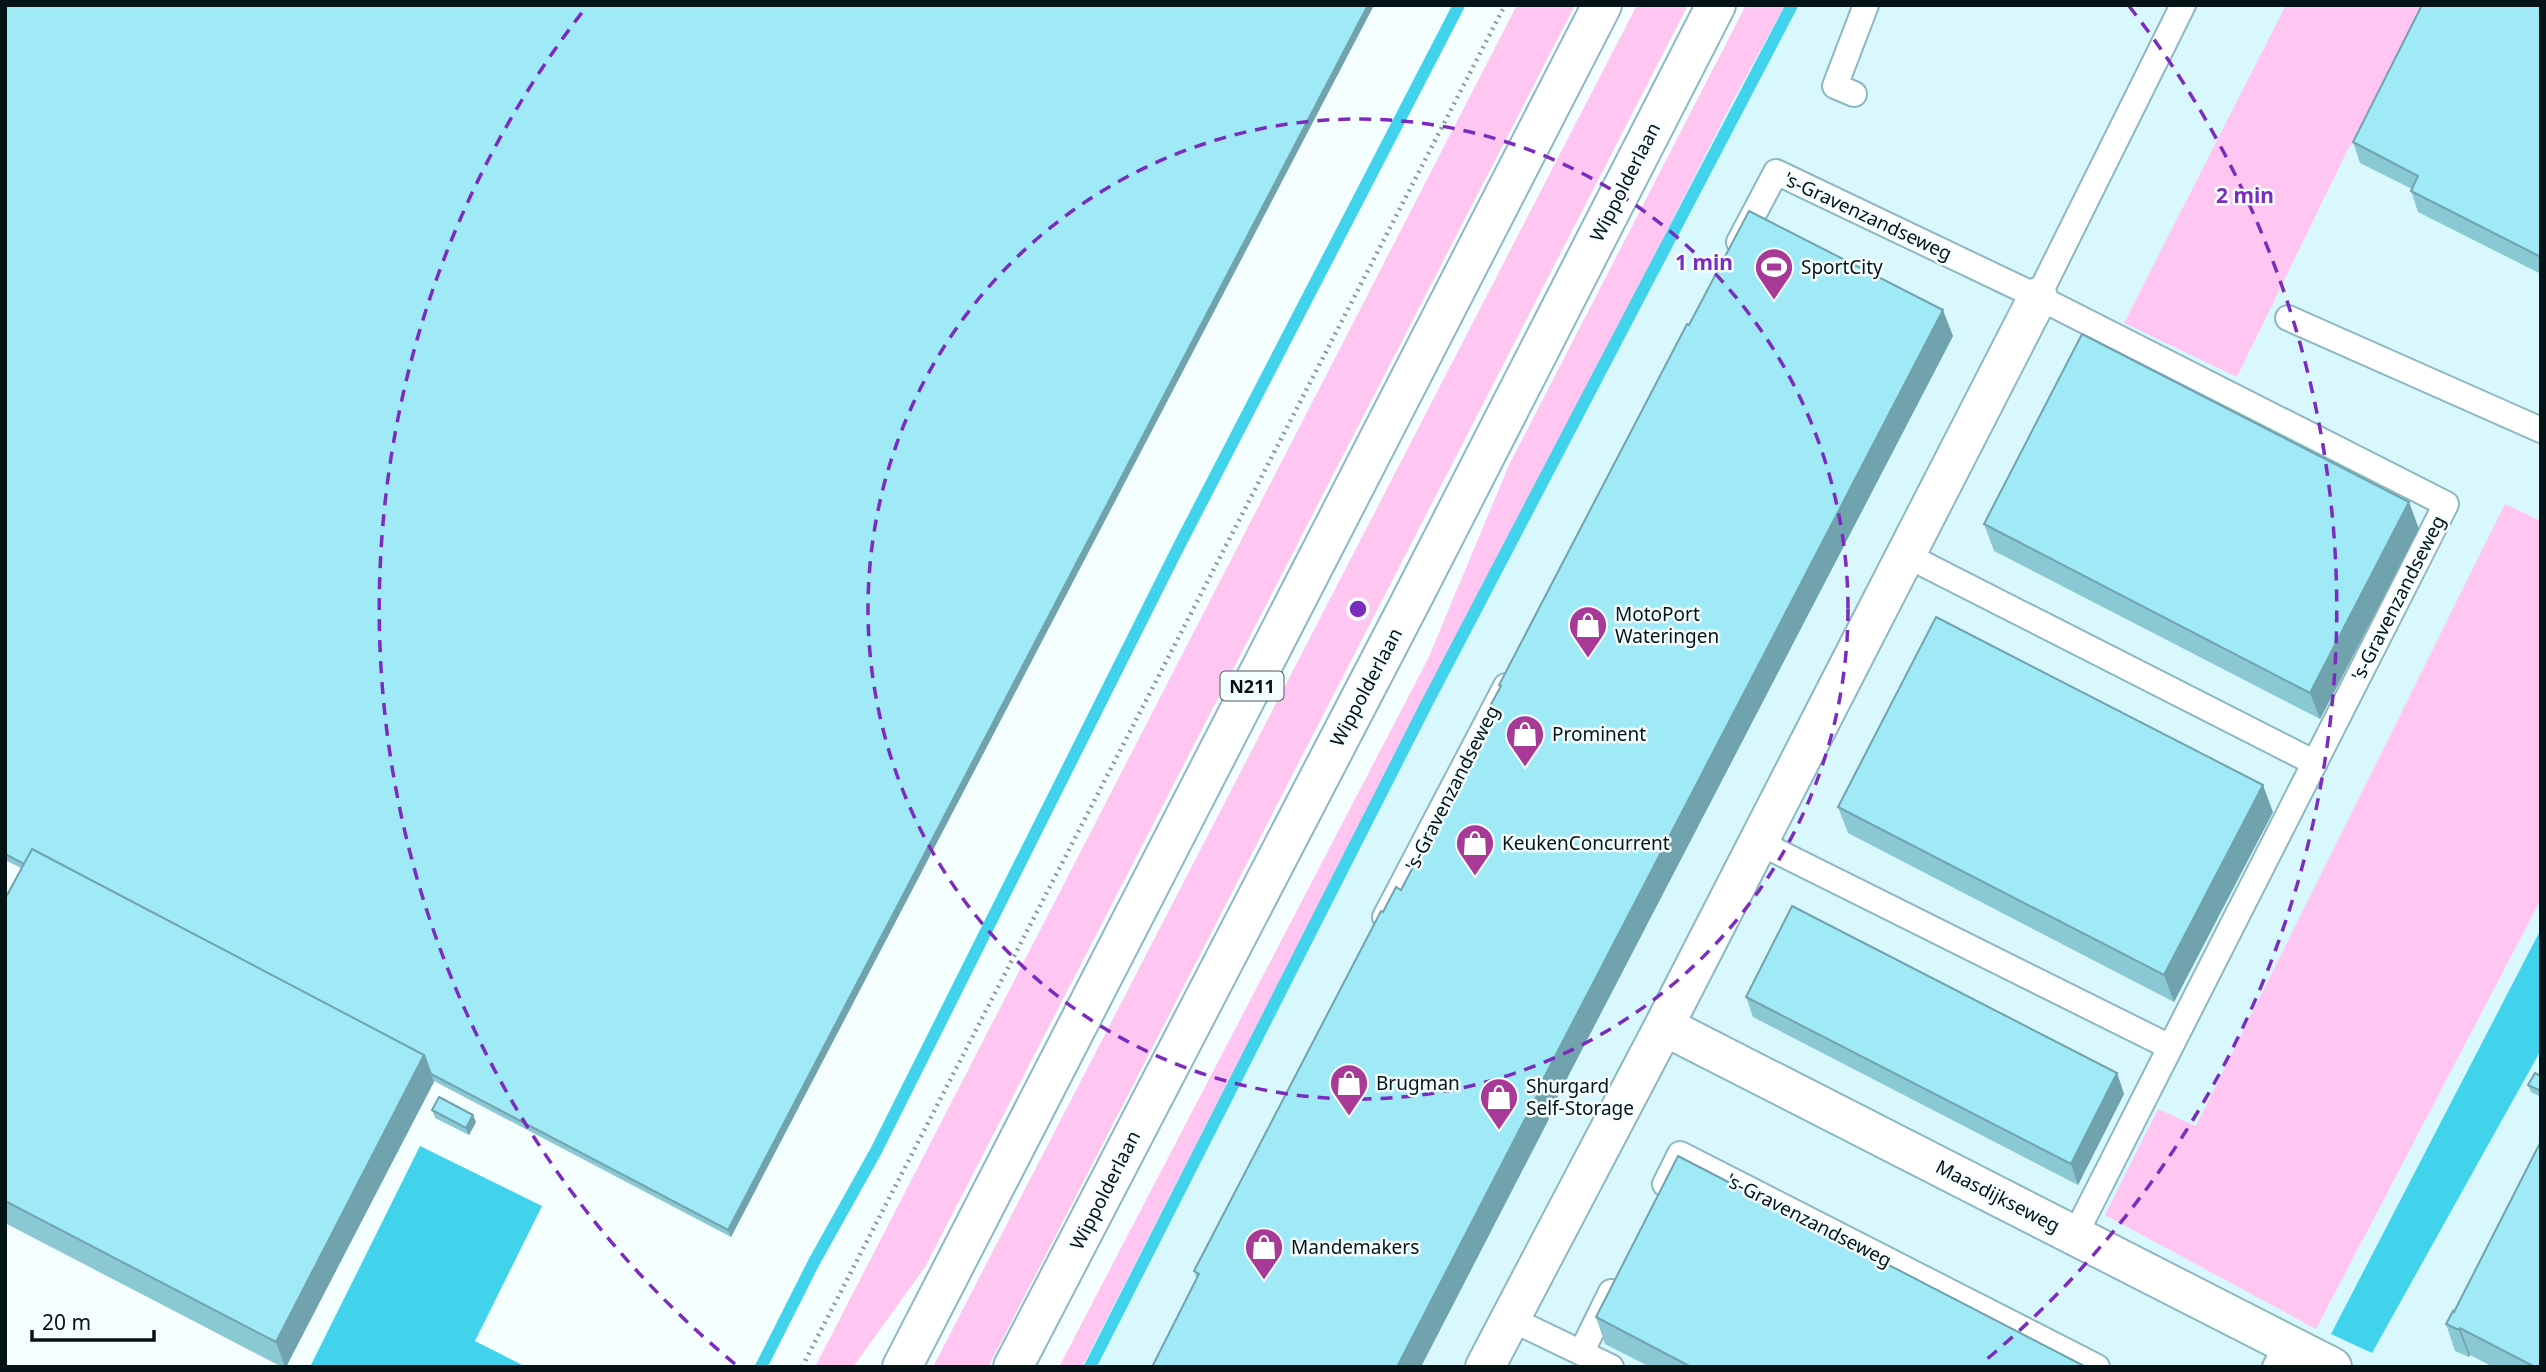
<svg xmlns="http://www.w3.org/2000/svg" width="2546" height="1372" viewBox="0 0 2546 1372" font-family="'Noto Sans',sans-serif">
<style>
.built{fill:#d8f8fe}
.green{fill:#ffc6f1}
.water{fill:#41d3ec}
.lines{fill:none;stroke-linecap:round;stroke-linejoin:round}
.stream{stroke:#41d3ec;stroke-width:12}
.service-casing{stroke:#8eb8c1;stroke-width:28}
.minor-casing{stroke:#8eb8c1;stroke-width:42}
.primary-casing{stroke:#8eb8c1;stroke-width:42}
.path{stroke:#8d989b;stroke-width:4.5;stroke-dasharray:2 5;stroke-linecap:butt}
.service{stroke:#fff;stroke-width:24}
.minor{stroke:#fff;stroke-width:38}
.primary{stroke:#fff;stroke-width:38}
.wall{fill:#8ac8d4}
.shaded-wall{fill:#70a3ad}
.building{fill:#a0e9f7;stroke:#70a3ad;stroke-width:2}
.ring{fill:none;stroke:#7b2cbf;stroke-width:3.5;stroke-dasharray:12 9}
.labels{text-anchor:middle;dominant-baseline:central;stroke-width:5;stroke-linejoin:round;paint-order:stroke}
.shield{fill:#f4fdff;stroke:#4c595c;stroke-width:2}
.shield-label{font-size:18px;font-weight:bold;fill:#041316}
.street-label{font-size:19px;fill:#041316;stroke:#f4fdff}
.poi-label{font-size:19px;fill:#041316;stroke:#f4fdff;text-anchor:start}
.centre{fill:#7b2cbf;stroke:#f4fdff;stroke-width:3.5}
.ring-label{font-size:21px;text-anchor:middle;font-weight:bold;fill:#7b2cbf;stroke:#f4fdff;stroke-width:5;stroke-linejoin:round;paint-order:stroke}
</style>
<rect width="100%" height="100%" fill="#f4fdff"/>
<!-- built -->
<path class="built" d="M1778 5H2541V1367H1063Z"/>
<!-- green -->
<path class="green" d="M1517 5H1575L925 1267 853 1367H815Z
M1637 5H1688L988 1367H933Z
M1746 5H1785L1729 108 1506 548 1325 893 1082 1367H1059L1428 659 1509 465Z
M2286 5H2433L2367 134 2349 147 2237 377 2124 323Z
M2505 504 2541 521V899L2316 1329 2105 1215 2158 1109 2196 1126Z"/>
<!-- water -->
<path class="water" d="M2541 929V1050L2372 1353 2331 1334Z
M420 1146 542 1206 475 1341 526 1367H310Z"/>
<g class="lines">
<!-- stream -->
<path class="stream" d="M761 1367 814 1262 876 1151 1179 546 1459 5
M1090 1367 1426 705 1792 5"/>
<!-- service casing -->
<g class="service-casing">
<path id="service" d="M1854 94 1835 86 1866 5
M1739 242 1776 172 2038 297 2446 504 2075 1235
M2038 297 2183 5
M2288 318 2541 430
M1906 555 2315 763
M1758 842 2170 1047
M1385 917 1506 686
M1665 1184 1680 1154 2097 1367
M1511 1319 1611 1367
M1582 1351 1611 1292
M2275 1367 2287 1344"/>
</g>
<!-- minor casing -->
<g class="minor-casing">
<path id="minor" d="M1664 1026 2332 1367
M1485 1367 1664 1026 2038 297"/>
</g>
<!-- primary casing -->
<g class="primary-casing">
<path id="primary" d="M902 1367 1602 5
M1013 1367 1411 601 1716 5"/>
</g>
<!-- path -->
<path class="path" d="M802 1367 1505 5"/>
<!-- service -->
<use href="#service" class="service"/>
<!-- minor -->
<use href="#minor" class="minor"/>
<!-- primary -->
<use href="#primary" class="primary"/>
</g>
<!-- wall -->
<path class="wall" d="M5 5H1374L731 1237 434 1081 286 1367H282L5 1223V899L21 868 5 860Z
M2541 5V274L2418 212 2411 191 2412 189 2360 163 2353 142Z
M1689 325 1953 336 1548 1115 1549 1119 1197 1279 1194 1271 1383 912 1401 890 1491 718 1488 710 1500 688 1499 685Z
M1984 524 2419 529 2320 719 1994 551Z
M1838 807 2273 812 2174 1002 1848 833Z
M1746 997 2117 1073 2124 1094 2078 1185 1753 1017Z
M2541 1076V1097L2531 1092 2528 1085Z
M432 1110 476 1122 469 1135 435 1118Z
M2453 1311 2541 1367H2493L2470 1355 2469 1357 2455 1351 2446 1324Z
M1596 1317 2086 1367H1650L1605 1344Z"/>
<!-- shaded-wall -->
<path class="shaded-wall" d="M1368 5H1374L731 1237 728 1230Z
M1943 310 1953 336 1548 1115 1549 1119 1421 1367H1397L1537 1091Z
M2409 502 2419 529 2320 719 2310 693Z
M2263 785 2273 812 2174 1002 2164 975Z
M424 1055 434 1082 286 1367H285L276 1342Z
M2117 1073 2124 1094 2078 1185 2071 1164Z
M473 1115 476 1122 469 1135 466 1128Z
M2460 1328 2470 1355 2469 1357 2459 1330Z"/>
<!-- building -->
<path class="building" d="M5 5H1368L728 1230 431 1074 424 1055 32 849 24 864 5 854Z
M2422 5H2541V257L2411 191 2418 176 2353 142Z
M1749 211 1943 310 1537 1091 1539 1092 1397 1367H1152L1199 1274 1194 1271 1381 911 1383 912 1396 887 1401 890 1493 713 1488 710 1501 686 1499 685 1687 324 1689 325Z
M2082 334 2409 502 2310 693 1984 524Z
M1936 617 2263 785 2164 975 1838 807Z
M32 849 424 1055 276 1342 5 1201V899Z
M1792 906 2117 1073 2071 1164 1746 997Z
M2535 1073 2541 1076V1091L2528 1085Z
M439 1097 473 1115 466 1128 432 1110Z
M2541 1141V1367H2535L2460 1328 2459 1330 2446 1324 2453 1311 2454 1312Z
M1678 1156 2086 1367H1691L1596 1317Z"/>
<!-- distance rings -->
<g class="ring">
<circle cx="1358" cy="609" r="490"/>
<path d="M735 1364A979 979 0 0 1 587 6M2129 6A979 979 0 0 1 1981 1364"/>
</g>
<!-- icons -->
<defs>
<g id="stadium-pin" transform="scale(2.0125)"><path d="M0 17L-7.5 6A9.5 9.5 0 1 1 7.5 6Z" fill="#a83997" stroke="#f4fdff"/><path d="M0-5a6.5 5 0 1 0 0 10a6.5 5 0 1 0 0-10ZM-3.5-1.8h7v3.6h-7Z" fill="#fff"/></g>
<g id="shop-pin" transform="scale(2.0125)"><path d="M0 17L-7.5 6A9.5 9.5 0 1 1 7.5 6Z" fill="#a83997" stroke="#f4fdff"/><path d="M-5-2.5h2.3a2.7 3.5 0 0 1 5.4 0H5L5.5 6h-11ZM-1.5-2.5h3a1.5 2.3 0 0 0-3 0Z" fill="#fff"/></g>
</defs>
<g fill-rule="evenodd">
<use href="#stadium-pin" x="1774" y="267"/>
<use href="#shop-pin" x="1588" y="625"/>
<use href="#shop-pin" x="1525" y="734"/>
<use href="#shop-pin" x="1475" y="843"/>
<use href="#shop-pin" x="1349" y="1083"/>
<use href="#shop-pin" x="1499" y="1097"/>
<use href="#shop-pin" x="1264" y="1247"/>
</g>
<g class="labels">
<!-- shield labels -->
<rect class="shield" x="1220.5" y="671.5" width="63" height="29" rx="5"/>
<g class="shield-label">
<text x="1252" y="686">N211</text>
</g>
<!-- street labels -->
<g class="street-label">
<text transform="translate(1625 182) rotate(-63)">Wippolderlaan</text>
<text transform="translate(1868 216) rotate(25)">'s-Gravenzandseweg</text>
<text transform="translate(2398 598) rotate(-63)">'s-Gravenzandseweg</text>
<text transform="translate(1366 687) rotate(-62)">Wippolderlaan</text>
<text transform="translate(1452 788) rotate(-63)">'s-Gravenzandseweg</text>
<text transform="translate(1105 1190) rotate(-63)">Wippolderlaan</text>
<text transform="translate(1998 1196) rotate(27)">Maasdijkseweg</text>
<text transform="translate(1809 1220) rotate(27)">'s-Gravenzandseweg</text>
</g>
<!-- poi labels -->
<g class="poi-label">
<text x="1801" y="267">SportCity</text>
<text x="1615" y="614">MotoPort<tspan x="1615" dy="22">Wateringen</tspan></text>
<text x="1552" y="734">Prominent</text>
<text x="1502" y="843">KeukenConcurrent</text>
<text x="1376" y="1083">Brugman</text>
<text x="1526" y="1086">Shurgard<tspan x="1526" dy="22">Self-Storage</tspan></text>
<text x="1291" y="1247">Mandemakers</text>
</g>
</g>
<circle cx="1358" cy="609" r="10" class="centre"/>
<g class="ring-label">
<text x="2245" y="203">2 min</text>
<text x="1704" y="270">1 min</text>
</g>
<!-- border -->
<rect width="2546" height="1372" fill="none" stroke="#041316" stroke-width="14"/>
<!-- scale -->
<path d="M32 1330v10h122v-10" fill="none" stroke="#041316" stroke-width="3.5"/>
<text x="42" y="1330" font-size="21" fill="#041316" stroke="#f4fdff" stroke-width="5" paint-order="stroke">20 m</text>
</svg>
